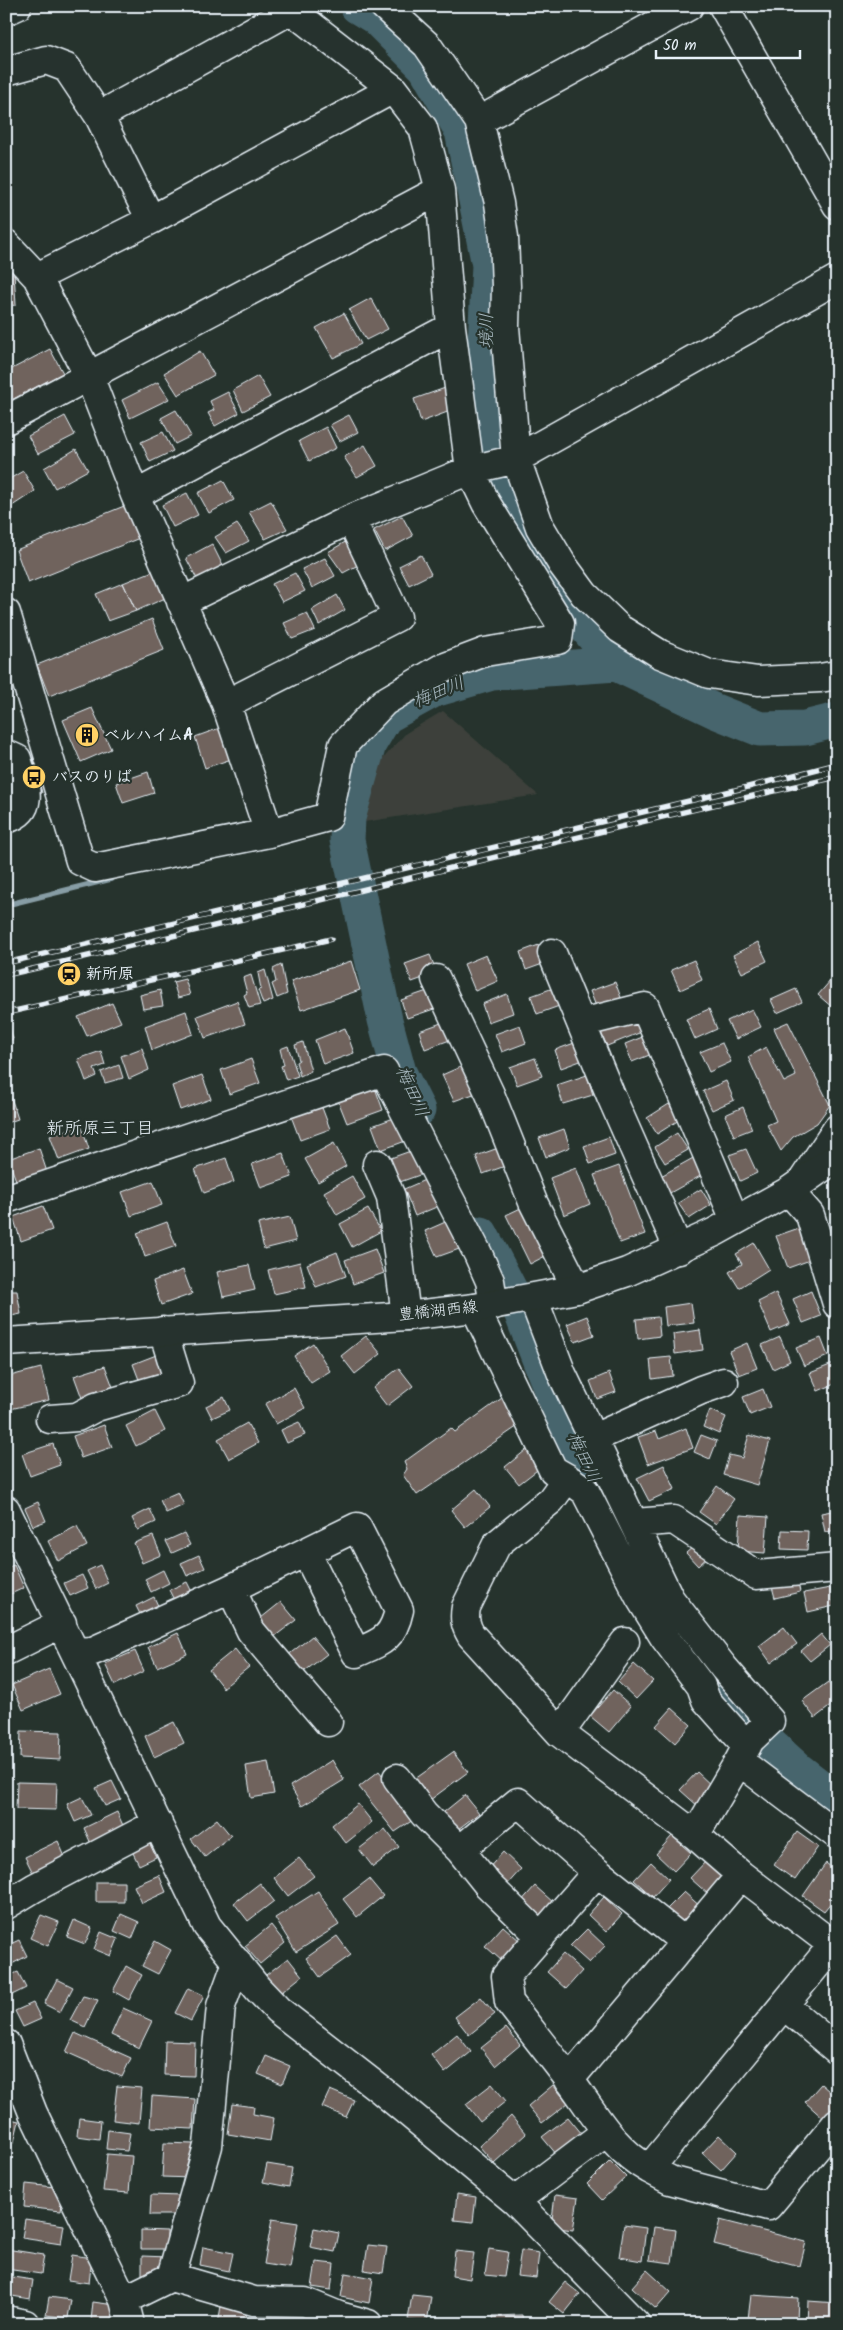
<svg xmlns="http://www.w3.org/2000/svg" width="843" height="2330" viewBox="0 0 843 2330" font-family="Kalam,'Klee One',sans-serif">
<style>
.built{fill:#3c413b}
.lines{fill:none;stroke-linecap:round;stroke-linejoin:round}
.stream{stroke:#879da5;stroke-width:5.5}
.river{stroke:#47656d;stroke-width:35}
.building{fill:#6f635d;stroke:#e8f1f8}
.minor-casing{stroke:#e8f1f8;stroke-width:31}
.major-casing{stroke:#e8f1f8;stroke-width:31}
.minor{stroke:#26332d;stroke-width:28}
.major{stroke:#26332d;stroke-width:28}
.rail-casing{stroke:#e8f1f8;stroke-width:5.5}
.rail{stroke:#26332d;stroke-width:4;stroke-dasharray:11;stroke-linecap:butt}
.labels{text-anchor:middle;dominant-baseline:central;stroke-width:4.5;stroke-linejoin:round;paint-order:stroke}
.poi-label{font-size:16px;font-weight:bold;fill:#e8f1f8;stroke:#26332d;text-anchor:start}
.street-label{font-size:16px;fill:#e8f1f8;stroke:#26332d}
.water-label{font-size:18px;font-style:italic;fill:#a8b9c0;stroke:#26332d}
.neighbourhood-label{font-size:18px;fill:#e8f1f8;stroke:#26332d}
</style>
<rect width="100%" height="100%" fill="#26332d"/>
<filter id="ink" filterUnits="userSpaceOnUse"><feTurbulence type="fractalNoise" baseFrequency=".02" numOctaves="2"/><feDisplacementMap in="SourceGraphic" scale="10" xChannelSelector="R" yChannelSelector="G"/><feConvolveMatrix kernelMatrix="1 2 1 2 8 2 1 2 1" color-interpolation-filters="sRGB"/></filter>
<g filter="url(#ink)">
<!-- built -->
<path class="built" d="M443 711 538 795 364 822 373 772 380 762 406 733Z"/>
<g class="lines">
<!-- stream -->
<path class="stream" d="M335 821 348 818
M6 905 111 879"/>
<!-- river -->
<path class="river" d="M357 6 375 17 426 68 462 131 489 265 485 344 493 421 501 474 516 517 537 561 556 590 616 664
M418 1110 399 1072 385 1020 347 840 348 818 369 744 385 717 434 690 492 673 616 664 715 711 760 729 805 728 837 720
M481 1234 519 1307 550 1387 615 1525
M685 1645 745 1722 797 1769 837 1800"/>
</g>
<!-- building -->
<path class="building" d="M6 272H14L16 305 6 306Z
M371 298 388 329 366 340 349 310Z
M344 313 361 344 333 358 316 328Z
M50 349 63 373 6 403V372Z
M200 351 214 375 178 395 164 373Z
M258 376 270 397 243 411 233 390Z
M158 382 169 399 130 418 122 400Z
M451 386 458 408 421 422 414 399Z
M228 392 239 413 215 426 208 413 214 410 210 401Z
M176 410 191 436 175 444 161 418Z
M349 415 358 432 340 441 330 425Z
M65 416 75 435 38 454 28 436Z
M326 427 336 448 309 461 299 441Z
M163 432 173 451 150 462 141 442Z
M365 445 377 466 357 477 344 457Z
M76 449 88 470 55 488 44 468Z
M23 471 35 491 6 510V481Z
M223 480 234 500 209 513 198 493Z
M187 493 198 515 173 527 162 505Z
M271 501 287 529 265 539 249 512Z
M134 502 147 535 28 583 16 550Z
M402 516 413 536 385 551 374 530Z
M237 524 249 541 226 553 215 537Z
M347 541 360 564 343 573 328 552Z
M212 544 223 566 197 579 186 558Z
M421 555 431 574 409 585 399 566Z
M325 558 335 576 312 588 302 569Z
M158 569 172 595 136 611 123 583Z
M295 573 305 591 282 602 272 584Z
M123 583 136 611 108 621 96 594Z
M337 595 345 610 319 625 312 610Z
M307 613 315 630 292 639 284 623Z
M152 619 164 650 49 696 37 665Z
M92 708 111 749 81 762 63 720Z
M228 725 240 756 205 768 195 737Z
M33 758 42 793 34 795 25 761Z
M148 772 154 793 123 803 116 783Z
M758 942 767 961 742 973 733 955Z
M544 943 551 961 526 970 520 952Z
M430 955 437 973 412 982 405 964Z
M486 955 498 981 475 991 464 964Z
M694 960 702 980 680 990 671 970Z
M351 961 360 990 301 1010 291 981Z
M281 965 287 994 277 998 272 984 276 982 273 969Z
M265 970 273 1000 263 1004 258 990 261 989 258 973Z
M837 973V1004L833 1008 818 995Z
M251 975 260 1005 249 1008 244 995 247 993 243 978Z
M185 979 190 995 178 998 173 982Z
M615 982 622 1000 597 1009 590 991Z
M556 987 562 1005 537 1014 531 996Z
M433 989 440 1007 407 1018 401 1000Z
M796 989 802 1002 777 1013 771 1000Z
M160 990 163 1006 143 1009 140 995Z
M507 994 513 1013 488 1022 482 1004Z
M237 1001 245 1024 205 1038 197 1016Z
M112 1003 121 1022 87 1036 78 1017Z
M709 1009 717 1029 695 1039 686 1019Z
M752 1009 761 1027 736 1039 727 1021Z
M186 1011 193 1034 152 1050 145 1026Z
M637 1013 644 1031 607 1046 599 1028Z
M6 1014 13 1039 6 1041Z
M444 1022 450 1040 425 1049 419 1031Z
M788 1022 830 1105 817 1123 793 1137 781 1151 767 1125 776 1121 748 1057 766 1047 784 1082 796 1076 774 1028Z
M520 1025 526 1043 502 1052 495 1034Z
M345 1028 354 1053 323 1064 315 1040Z
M650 1034 657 1052 632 1062 625 1044Z
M580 1041 586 1059 561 1068 555 1050Z
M303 1042 311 1071 300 1076 296 1062 299 1060 295 1045Z
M722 1043 731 1062 709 1072 700 1052Z
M288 1046 298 1076 286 1080 281 1066 284 1065 280 1049Z
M142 1048 149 1070 129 1079 121 1056Z
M101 1051 105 1065 94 1069 97 1076 86 1081 78 1059Z
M535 1058 542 1076 517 1085 510 1067Z
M251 1059 260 1083 229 1094 221 1070Z
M467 1064 479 1092 454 1101 442 1075Z
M119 1065 123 1078 105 1083 101 1072Z
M202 1075 211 1099 180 1110 172 1086Z
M587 1075 593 1095 563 1104 557 1085Z
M726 1081 734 1100 712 1110 703 1091Z
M374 1085 383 1110 347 1123 337 1098Z
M10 1094 18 1119 6 1123V1095Z
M669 1104 679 1120 657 1134 647 1118Z
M321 1105 330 1129 300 1140 291 1116Z
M743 1107 752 1129 734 1136 725 1115Z
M402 1115 411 1139 381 1150 372 1126Z
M81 1125 89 1149 59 1160 50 1136Z
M564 1129 570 1147 546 1157 539 1138Z
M677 1133 688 1150 665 1163 655 1147Z
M609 1137 615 1155 590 1164 584 1146Z
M334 1143 346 1166 318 1182 305 1159Z
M501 1147 508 1165 483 1174 476 1156Z
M39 1148 47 1172 17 1183 8 1159Z
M419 1148 428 1172 397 1183 388 1159Z
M746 1149 757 1173 740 1181 729 1155Z
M283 1153 292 1177 261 1188 252 1164Z
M695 1157 704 1174 668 1194 659 1177Z
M226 1158 234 1182 204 1193 195 1169Z
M619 1166 645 1234 620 1243 594 1175Z
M576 1168 590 1204 564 1215 550 1178Z
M352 1176 365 1199 337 1215 324 1192Z
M434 1176 446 1203 415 1216 404 1189Z
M153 1181 162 1205 131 1216 122 1192Z
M701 1189 711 1205 689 1219 678 1203Z
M527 1205 551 1253 530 1264 506 1215Z
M43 1206 52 1230 21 1241 13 1217Z
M368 1209 381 1231 352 1247 340 1224Z
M290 1217 296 1241 264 1249 258 1224Z
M450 1220 462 1248 437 1257 425 1231Z
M167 1222 176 1246 145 1257 137 1233Z
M799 1228 810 1260 788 1268 776 1236Z
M754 1243 769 1269 739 1288 729 1272 742 1264 736 1254Z
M375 1249 384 1273 353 1284 345 1260Z
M337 1252 346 1276 316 1287 307 1264Z
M300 1262 306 1287 274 1294 268 1270Z
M249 1265 255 1290 223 1297 217 1272Z
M183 1270 192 1294 161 1305 153 1281Z
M6 1291H17L21 1314 6 1317Z
M811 1291 821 1316 803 1323 793 1299Z
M776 1293 790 1324 771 1332 758 1302Z
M691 1303 694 1323 666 1326 664 1307Z
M587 1316 594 1335 575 1342 567 1324Z
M658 1317 660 1336 638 1339 636 1319Z
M700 1330 703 1350 675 1354 673 1334Z
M366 1336 381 1354 355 1374 341 1356Z
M780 1337 790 1361 773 1369 762 1345Z
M821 1338 828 1356 804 1366 796 1348Z
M313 1343 330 1371 311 1383 294 1356Z
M747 1343 757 1368 739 1375 729 1351Z
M164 1352 172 1373 141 1385 133 1364Z
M671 1357 673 1376 652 1379 650 1359Z
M835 1363 837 1383 818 1391 810 1373Z
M105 1366 113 1387 82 1398 74 1376Z
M41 1368 49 1400 6 1410V1377Z
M399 1368 413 1386 387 1406 373 1388Z
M609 1373 616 1392 597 1399 590 1381Z
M294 1388 305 1408 276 1424 265 1404Z
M763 1389 770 1407 750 1415 743 1397Z
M224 1397 230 1410 212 1418 206 1406Z
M502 1398 521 1424 417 1495 403 1475 407 1469 404 1462 451 1428 455 1432Z
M710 1410 726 1417 719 1434 703 1427Z
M155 1411 165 1431 136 1446 126 1426Z
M299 1422 305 1435 287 1443 281 1430Z
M247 1423 258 1443 229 1459 218 1439Z
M104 1425 112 1447 81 1458 73 1436Z
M686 1428 693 1448 648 1464 638 1437 656 1431 659 1439Z
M701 1435 717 1441 710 1459 694 1452Z
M749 1435 770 1441 757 1485 723 1475 729 1455 742 1458Z
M53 1444 60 1465 30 1476 22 1454Z
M531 1446 545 1464 519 1484 505 1467Z
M664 1465 675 1489 649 1501 637 1478Z
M717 1486 734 1499 716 1524 699 1512Z
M476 1489 490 1507 465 1527 451 1510Z
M178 1492 184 1505 166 1513 160 1500Z
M38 1502 46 1521 33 1526 25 1508Z
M150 1509 156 1522 138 1530 132 1518Z
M837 1510V1530L825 1532 821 1513Z
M740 1515 768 1517 765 1553 738 1551Z
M77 1526 87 1546 58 1561 48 1541Z
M782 1530 808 1531 807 1550 781 1549Z
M184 1533 190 1545 172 1553 166 1541Z
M153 1536 161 1555 142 1563 134 1543Z
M700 1541 712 1553 698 1566 686 1553Z
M199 1555 205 1568 187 1576 181 1563Z
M14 1565 24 1588 6 1596V1568Z
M100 1565 108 1583 96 1589 87 1571Z
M163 1570 169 1583 151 1592 145 1579Z
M796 1573 800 1592 775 1598 770 1579Z
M82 1575 88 1588 70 1596 64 1583Z
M187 1582 193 1594 175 1602 169 1590Z
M830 1588 834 1606 808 1612 804 1593Z
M154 1597 160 1610 142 1618 136 1606Z
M281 1602 296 1620 270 1640 256 1622Z
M784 1627 797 1644 771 1663 759 1646Z
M178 1633 187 1654 157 1667 148 1647Z
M821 1634 830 1645 810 1661 801 1651Z
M312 1636 327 1654 301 1674 287 1656Z
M235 1649 249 1667 223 1688 209 1670Z
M135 1651 144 1671 115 1685 105 1664Z
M634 1664 653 1681 636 1699 618 1682Z
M49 1669 60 1694 23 1710 12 1685Z
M828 1682 837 1693V1701L815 1718 802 1701Z
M613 1690 631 1706 609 1732 590 1716Z
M672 1708 691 1725 675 1743 656 1726Z
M174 1722 184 1743 154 1757 145 1736Z
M21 1731 61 1732 60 1760 20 1758Z
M453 1752 468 1772 430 1800 415 1779Z
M332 1760 344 1780 302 1806 290 1786Z
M268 1762 274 1794 251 1798 246 1766Z
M379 1771 416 1818 395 1832 359 1787Z
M697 1772 715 1789 699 1807 680 1790Z
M112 1781 121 1799 105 1806 96 1788Z
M17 1782 57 1783 56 1810 16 1809Z
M465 1795 479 1813 453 1833 439 1816Z
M82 1797 91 1815 75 1822 67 1804Z
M358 1804 372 1822 346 1843 332 1825Z
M117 1812 125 1830 92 1846 84 1828Z
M217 1819 231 1836 205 1857 191 1839Z
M385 1829 399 1847 373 1867 359 1849Z
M797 1832 818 1847 795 1880 774 1865Z
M672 1836 691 1853 674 1871 656 1854Z
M148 1840 156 1857 139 1865 131 1849Z
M58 1841 66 1859 34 1875 25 1857Z
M503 1852 521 1869 505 1887 487 1870Z
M299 1858 314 1876 288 1896 274 1878Z
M707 1860 725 1877 709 1895 690 1878Z
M651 1862 669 1879 653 1897 634 1880Z
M826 1863 837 1872V1895L824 1911 803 1896Z
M159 1875 166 1892 142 1903 134 1886Z
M369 1879 383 1896 357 1917 343 1899Z
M96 1882H124V1902H96Z
M260 1883 274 1901 248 1921 234 1903Z
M535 1886 554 1903 537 1921 519 1904Z
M318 1891 339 1925 296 1952 275 1918Z
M684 1892 702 1908 686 1926 667 1909Z
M604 1897 622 1914 606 1932 588 1915Z
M121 1914 139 1922 132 1939 114 1931Z
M41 1915 59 1922 48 1946 30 1938Z
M74 1920 92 1928 85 1944 67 1937Z
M271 1925 285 1943 260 1964 245 1946Z
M503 1926 520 1941 502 1961 485 1946Z
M587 1929 605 1946 589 1963 570 1946Z
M101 1932 118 1939 111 1956 94 1949Z
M337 1936 351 1955 320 1977 306 1958Z
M19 1940 27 1956 10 1965 6 1958V1946Z
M155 1941 171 1950 158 1974 142 1966Z
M563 1954 582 1971 566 1989 547 1972Z
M288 1958 302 1976 277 1996 262 1978Z
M126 1966 142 1975 129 2000 113 1991Z
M18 1972 26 1988 8 1997 6 1992V1977Z
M57 1979 73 1987 60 2012 44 2004Z
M188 1988 204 1996 191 2021 175 2013Z
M83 1996 98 2000 85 2027 70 2020Z
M481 1997 495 2014 469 2035 455 2017Z
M33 2003 41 2019 23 2027 15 2011Z
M123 2008 152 2021 139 2048 111 2035Z
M506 2028 520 2045 495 2066 481 2048Z
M75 2033 131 2058 122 2077 66 2052Z
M457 2034 471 2052 445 2073 431 2055Z
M165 2041 195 2042 194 2076 164 2075Z
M266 2056 290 2066 282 2084 258 2074Z
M492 2084 506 2101 480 2122 466 2104Z
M821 2084 837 2098V2104L824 2119 805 2102Z
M553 2085 568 2103 542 2123 528 2106Z
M117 2086 142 2088 139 2123 113 2120Z
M330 2090 354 2100 346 2117 322 2107Z
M152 2096 195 2099 193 2129 150 2127Z
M232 2104 254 2107 253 2114 274 2118 270 2141 228 2134Z
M511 2116 526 2134 494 2163 479 2146Z
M568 2117 582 2134 557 2155 542 2137Z
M6 2118 19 2121 14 2142 6 2140Z
M79 2118 101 2121 99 2139 77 2136Z
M108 2130 130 2133 127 2151 106 2149Z
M719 2135 737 2152 721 2170 702 2153Z
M164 2143 193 2144 192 2178 162 2177Z
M837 2147V2168L828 2152Z
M107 2154 132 2156 129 2193 103 2191Z
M610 2161 626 2177 602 2200 587 2184Z
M267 2164 292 2168 289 2187 263 2182Z
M26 2184 64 2188 61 2211 24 2207Z
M457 2194 476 2197 473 2222 454 2220Z
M151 2195 181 2196 180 2215H150Z
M555 2195 578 2198 573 2230 551 2227Z
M25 2219 64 2225 61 2244 22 2238Z
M272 2219 298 2223 290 2268 264 2264Z
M720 2220 806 2242 800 2266 714 2244Z
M624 2225 646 2228 642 2261 619 2257Z
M654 2227 676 2230 672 2263 649 2260Z
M314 2228 339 2233 335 2252 310 2247Z
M141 2230 167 2231V2249H141Z
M368 2245 387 2247 383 2273 364 2270Z
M203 2247 233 2253 229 2271 200 2265Z
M6 2249 44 2255 41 2274 6 2269Z
M489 2249 508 2252 504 2277 485 2275Z
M521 2250 539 2253 536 2278 517 2276Z
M455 2251 474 2253 470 2279 452 2276Z
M72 2255 92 2258 89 2283 68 2280Z
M142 2256 168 2257V2275H142Z
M316 2262 334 2264 331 2290 312 2287Z
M647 2270 671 2292 656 2309 632 2287Z
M345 2273 373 2278 369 2303 341 2297Z
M6 2276 33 2280 30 2299 6 2295Z
M565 2282 580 2294 564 2314 549 2302Z
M412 2295 431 2297 427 2323 408 2320Z
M751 2295 798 2298 797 2321 748 2319Z
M49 2297 71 2300 68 2318 46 2315Z
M808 2301 837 2303V2324H807Z
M93 2302 115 2305 112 2324 91 2321Z
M221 2306 246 2311 244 2324H218Z
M522 2315 523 2324H494L493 2316Z
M454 2320 472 2323V2324H453Z"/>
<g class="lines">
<!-- minor casing -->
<g class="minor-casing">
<path id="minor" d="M384 6 427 45 479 121 499 203 504 237 506 286 505 327 516 459 540 527 562 564 584 594 620 629 660 654 709 674 758 681 820 678 837 675
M723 6 837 205
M6 11 17 6
M6 71 46 60 67 68 99 116 151 220
M99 116 291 10
M479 121 689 6
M6 244 37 277 89 376 135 495 226 704 269 833
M37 277 151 220 393 89
M6 420 440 190
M135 495 451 327
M181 602 351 519 470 470 516 459 837 279
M6 613 80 861 95 868 269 833 328 817 343 745 384 702 440 669 485 652 558 640 560 623 486 503 470 470 451 327 440 190 423 128 393 89 286 6
M226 704 397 617 351 519
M6 754 17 759C23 781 38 810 6 819
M552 953 611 1096 679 1250
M436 979 490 1094 533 1202 577 1289
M581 1023 645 1007 735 1220
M377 1164 391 1197 406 1316
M801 1183 837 1129
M789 1191 810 1215 837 1304
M6 1199 384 1071 478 1254 490 1281 494 1305
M533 1298 562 1374 670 1599 724 1668 770 1721 750 1740 739 1761 837 1835
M475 1308 553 1470 567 1478 551 1500 497 1544 466 1607C464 1618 465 1625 471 1635L560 1733 695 1835 741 1875 837 1948
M50 1419 77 1417 96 1407 179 1383 163 1331
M594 1438 701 1390 724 1382
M567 1478 585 1491 640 1598 664 1637 701 1686 706 1700 747 1746
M6 1510 207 1926 258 1989 278 2010 381 2090 515 2201 636 2324
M634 1523 674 1520 756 1575 837 1568
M231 1589 251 1631 328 1722
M6 1651 62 1623
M76 1652 93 1651 226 1591 357 1527 399 1610C393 1639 381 1642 356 1653L306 1552
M560 1733 625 1642
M397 1778 424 1814 460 1850
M695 1835 739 1761
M597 1872 506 1976 509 2002C529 2028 549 2053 568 2078 593 2111 612 2149 649 2169
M6 1905 34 1888 158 1823
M541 1937 488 1885 460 1850 518 1802 597 1872 685 1942
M833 1945 649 2169 670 2180 768 2206 837 2123
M785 2006 837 2050
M6 2044 33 2113 57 2163 124 2300 130 2324
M569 2080 741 1875
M515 2201 606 2132
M171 2277 254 2301 305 2302 339 2316 368 2324
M124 2300 171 2277 208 2146 221 2006 237 1962
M6 2320 25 2324"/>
</g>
<!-- major casing -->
<g class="major-casing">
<path id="major" d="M6 1342 406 1316 475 1308 577 1289 627 1272 715 1232 789 1191 837 1157"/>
</g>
<!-- minor -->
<use href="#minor" class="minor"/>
<!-- major -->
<use href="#major" class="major"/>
<!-- rail casing -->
<g class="rail-casing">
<path id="rail" d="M6 963 748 787 837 764
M6 975C284 912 559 838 837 777
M6 1013 331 939"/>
</g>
<!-- rail -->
<use href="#rail" class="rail"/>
</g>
</g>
<!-- icons -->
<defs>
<g id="building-disc" transform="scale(1.25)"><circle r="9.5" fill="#ffd166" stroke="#26332d"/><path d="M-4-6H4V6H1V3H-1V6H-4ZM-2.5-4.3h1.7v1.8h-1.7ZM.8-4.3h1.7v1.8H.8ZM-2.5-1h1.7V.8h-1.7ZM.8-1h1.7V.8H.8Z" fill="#111"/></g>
<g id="bus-disc" transform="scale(1.25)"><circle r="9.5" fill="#ffd166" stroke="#26332d"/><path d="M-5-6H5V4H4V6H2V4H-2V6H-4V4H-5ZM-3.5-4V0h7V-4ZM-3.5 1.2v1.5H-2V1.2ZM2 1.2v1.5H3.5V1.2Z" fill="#111"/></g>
<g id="station-disc" transform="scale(1.25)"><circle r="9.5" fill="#ffd166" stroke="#26332d"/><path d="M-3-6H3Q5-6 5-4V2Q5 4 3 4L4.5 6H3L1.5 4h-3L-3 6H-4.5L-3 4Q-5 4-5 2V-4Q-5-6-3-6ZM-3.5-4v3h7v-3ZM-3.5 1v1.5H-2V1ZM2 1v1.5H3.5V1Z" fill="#111"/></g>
</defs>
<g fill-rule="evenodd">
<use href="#building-disc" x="87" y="735"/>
<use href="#bus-disc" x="34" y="777"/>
<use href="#station-disc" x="69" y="974"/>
</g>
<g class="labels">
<!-- poi labels -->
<g class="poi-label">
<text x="104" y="735">ベルハイムA</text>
<text x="52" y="777">バスのりば</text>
<text x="86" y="974">新所原</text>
</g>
<!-- street labels -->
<g class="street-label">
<text transform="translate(438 1311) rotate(-6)">豊橋湖西線</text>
</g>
<!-- water labels -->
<g class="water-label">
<text transform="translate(487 331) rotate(-90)">境川</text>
<text transform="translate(439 693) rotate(-22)">梅田川</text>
<text transform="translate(411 1092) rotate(66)">梅田川</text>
<text transform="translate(583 1458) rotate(65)">梅田川</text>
</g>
<!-- neighbourhood labels -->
<g class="neighbourhood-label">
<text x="100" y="1129">新所原三丁目</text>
</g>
</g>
<!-- margin -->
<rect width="843" height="2330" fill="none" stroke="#26332d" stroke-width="25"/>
<rect x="12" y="12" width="818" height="2305" fill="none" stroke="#e8f1f8" stroke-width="2" filter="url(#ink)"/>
<!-- scale -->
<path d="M656 50v8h144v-8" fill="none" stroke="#e8f1f8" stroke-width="2.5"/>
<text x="663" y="50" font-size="15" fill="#e8f1f8" stroke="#26332d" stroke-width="4" paint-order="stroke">50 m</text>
</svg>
